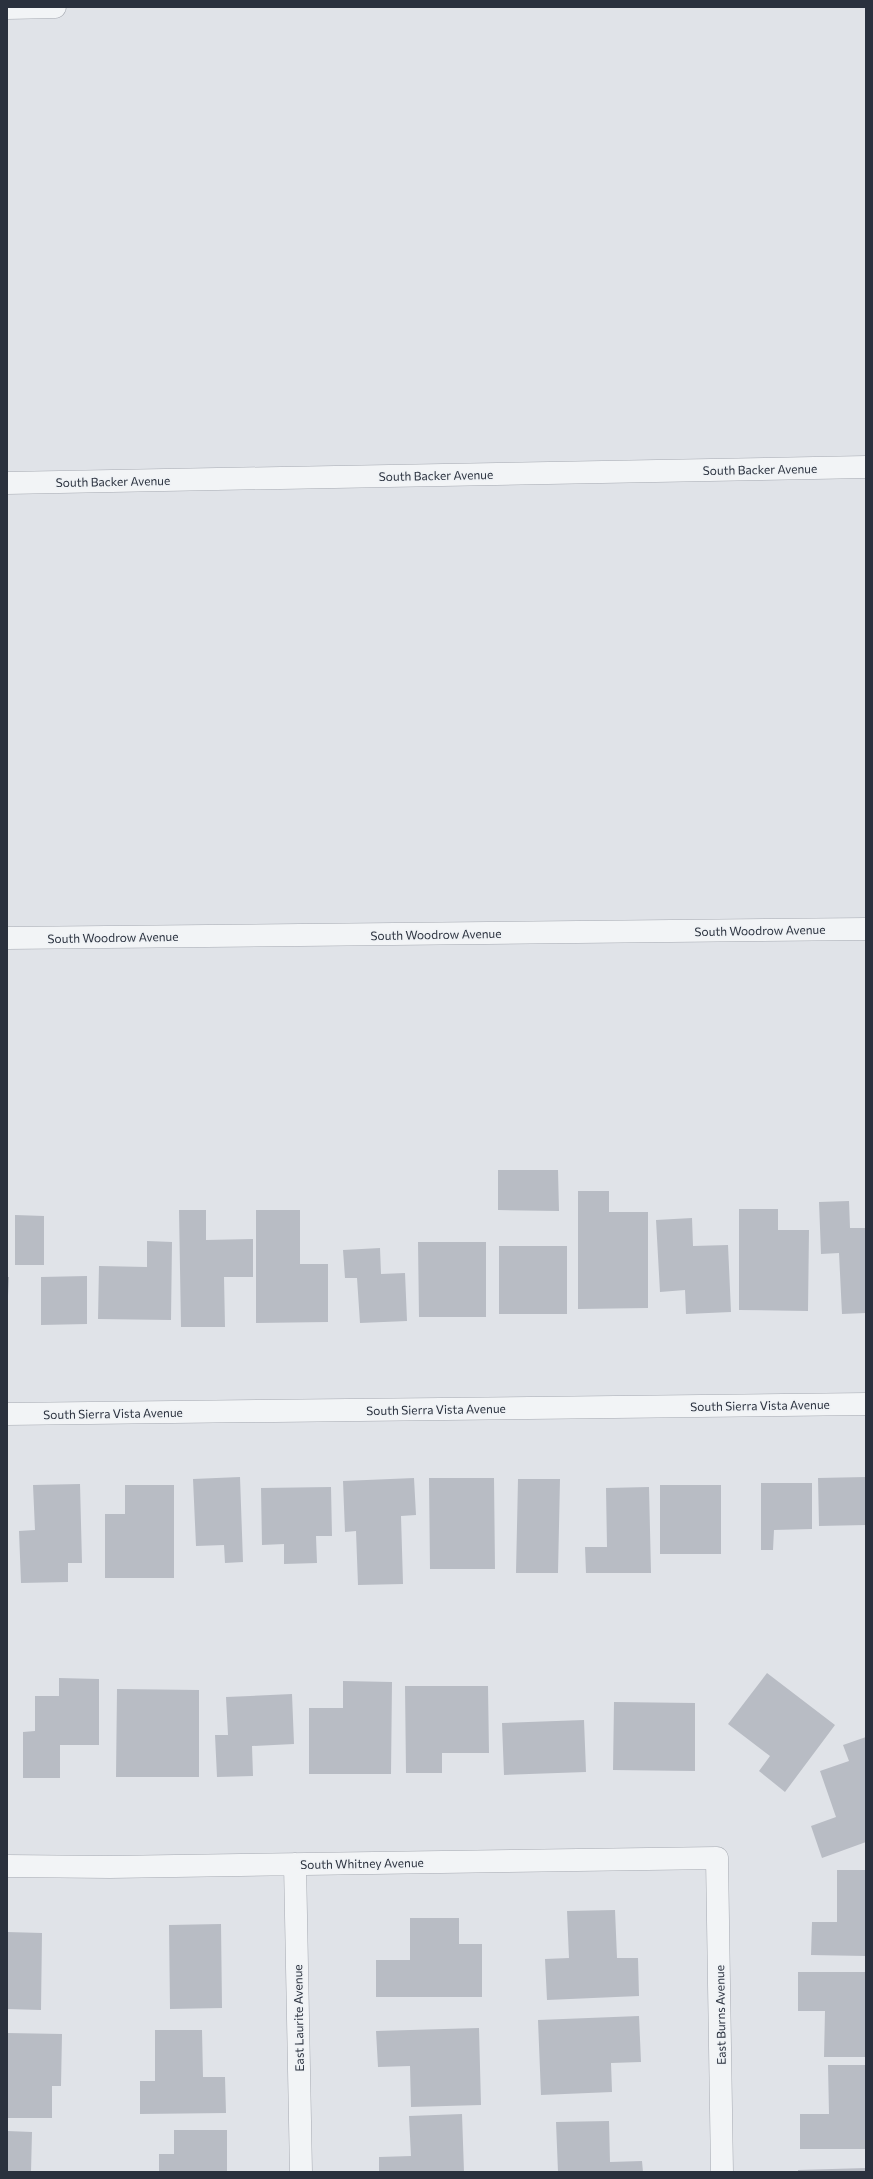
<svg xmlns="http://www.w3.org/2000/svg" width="873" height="2179" viewBox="0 0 873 2179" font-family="Commissioner,sans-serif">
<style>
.building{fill:#b8bcc4}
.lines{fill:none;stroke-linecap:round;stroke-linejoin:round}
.minor-casing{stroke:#a6aab2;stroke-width:23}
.minor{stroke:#f2f4f6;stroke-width:22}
.labels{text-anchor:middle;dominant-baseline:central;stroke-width:3;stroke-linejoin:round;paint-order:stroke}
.street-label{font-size:12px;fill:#2a313e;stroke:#eff2f5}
</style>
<rect width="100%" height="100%" fill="#e0e3e8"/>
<!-- building -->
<path class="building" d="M498 1170H558L559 1211 498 1210Z
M578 1191H609V1212H648V1308L578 1309Z
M849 1201 850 1228H866V1313L842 1314 839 1253 821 1254 819 1202Z
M739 1209H778V1230H809L808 1311 739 1310Z
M179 1210H206V1240L253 1239V1277H224L225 1327H181Z
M256 1210H300V1264H328V1322L256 1323Z
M15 1215 44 1216V1265H15Z
M692 1218 693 1246 728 1245 731 1312 686 1314 685 1290 660 1292 656 1220Z
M147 1241 172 1242 171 1320 98 1319 99 1266 147 1267Z
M418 1242H486V1317H419Z
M499 1246H567V1314H499Z
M380 1248 381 1274 405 1273 407 1321 360 1323 357 1278H345L343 1250Z
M87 1276V1324L41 1325V1277Z
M7 1277H9L8 1296H7Z
M240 1477 243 1562 225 1563 224 1545 196 1546 193 1479Z
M866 1477V1525L819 1526 818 1478Z
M414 1478 416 1515 401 1516 403 1584 358 1585 356 1531 345 1532 343 1481Z
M429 1478H494L495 1569H430Z
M518 1479H560L558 1573H516Z
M761 1483H812V1529L774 1530 773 1550H761Z
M80 1484 82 1563H68V1582L21 1583 19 1531 35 1530 33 1485Z
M125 1485H174V1578H105V1514H125Z
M660 1485H721V1554H660Z
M331 1487 332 1536H316L317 1563 284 1564V1544L262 1545 261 1488Z
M649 1487 651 1573H586L585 1547H607L606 1488Z
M767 1673 835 1725 785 1792 759 1771 770 1756 728 1724Z
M59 1678 99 1679V1745H60V1778H23V1732L35 1731V1696H59Z
M343 1681 392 1682 391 1774H309V1708H343Z
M405 1686H488L489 1753H442V1773H406Z
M117 1689 199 1690V1777H116Z
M292 1694 294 1744 252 1746 253 1776 217 1777 215 1735H228L226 1697Z
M614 1702 695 1703V1771L613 1770Z
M584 1720 586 1772 504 1775 502 1723Z
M866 1737V1842L822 1858 811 1826 836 1817 820 1771 849 1761 843 1745Z
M837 1870H866V1956L811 1955 812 1922H837Z
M615 1910 617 1958H638L639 1996 547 2000 545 1959 569 1958 567 1911Z
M410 1918H459V1944H482V1997H376V1960H410Z
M221 1924 222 2008 170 2009 169 1925Z
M7 1932 42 1933 41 2010 7 2009Z
M798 1972H866V2057H824L825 2011H798Z
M639 2016 641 2062 611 2063 612 2092 541 2095 538 2020Z
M479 2028 481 2105 411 2107 410 2066 378 2067 376 2031Z
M155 2030H202L203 2077H225L226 2113 140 2114V2081H155Z
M7 2033 62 2034 61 2086H52V2118H7Z
M828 2065H866V2149H800V2114H829Z
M462 2114 464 2172H379V2157L411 2156 409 2116Z
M609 2121 610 2162 642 2161 643 2172H558L556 2122Z
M174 2130H227V2172H159V2154H174Z
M7 2131 32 2132 31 2172H7Z
M866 2168V2172H798V2170Z"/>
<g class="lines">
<!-- minor casing -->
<g class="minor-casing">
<path id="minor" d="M7 8 55 7
M7 483 866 467
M7 938 866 929
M7 1414 866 1404
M295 1864 301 2172
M7 1866 110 1867 717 1858 722 2172"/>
</g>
<!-- minor -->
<use href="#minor" class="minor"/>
</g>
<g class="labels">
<!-- street labels -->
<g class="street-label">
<text transform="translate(760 469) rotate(-1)">South Backer Avenue</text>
<text transform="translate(436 475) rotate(-1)">South Backer Avenue</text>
<text transform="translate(113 481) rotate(-1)">South Backer Avenue</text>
<text transform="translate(760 930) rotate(-1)">South Woodrow Avenue</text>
<text transform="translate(436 934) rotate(-1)">South Woodrow Avenue</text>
<text transform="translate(113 937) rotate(-1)">South Woodrow Avenue</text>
<text transform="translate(760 1405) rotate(-1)">South Sierra Vista Avenue</text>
<text transform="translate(436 1409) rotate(-1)">South Sierra Vista Avenue</text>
<text transform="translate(113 1413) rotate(-1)">South Sierra Vista Avenue</text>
<text transform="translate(362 1863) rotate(-1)">South Whitney Avenue</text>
<text transform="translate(720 2015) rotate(-91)">East Burns Avenue</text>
<text transform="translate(298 2018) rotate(-91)">East Laurite Avenue</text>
</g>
</g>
<!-- border -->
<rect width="873" height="2179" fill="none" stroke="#2a313e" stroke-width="16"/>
</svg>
